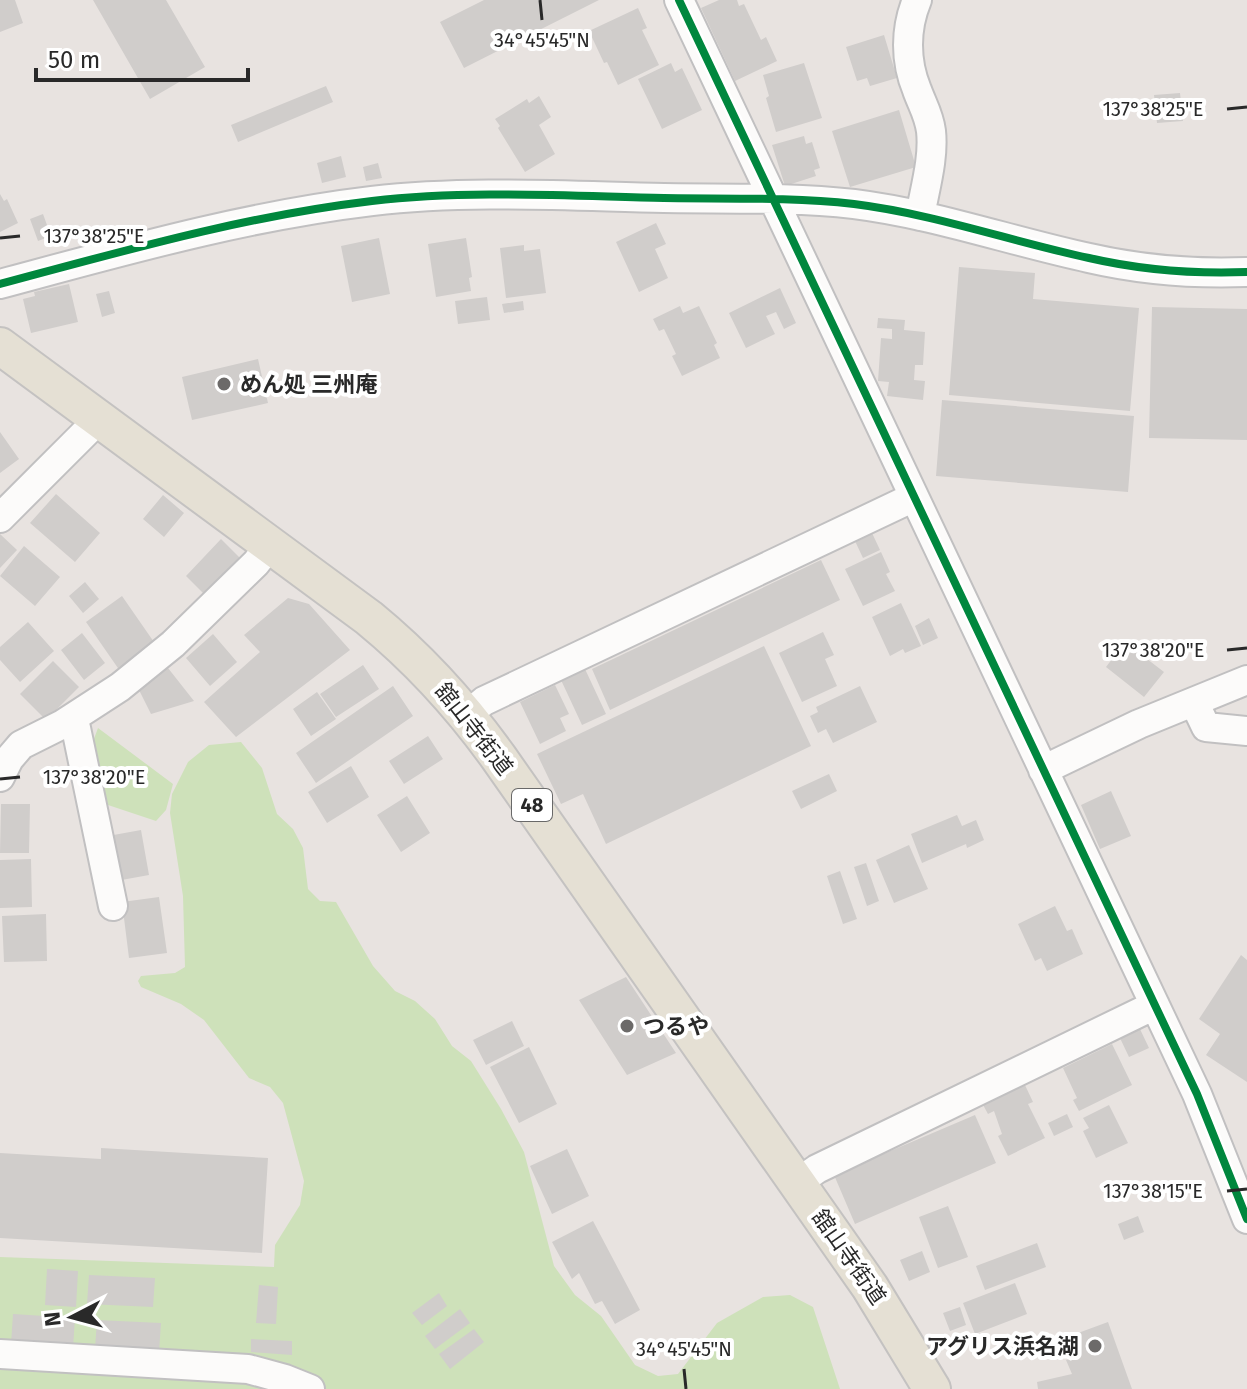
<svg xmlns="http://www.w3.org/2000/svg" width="1247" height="1389" viewBox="0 0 1247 1389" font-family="'Fira Sans','Noto Sans JP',sans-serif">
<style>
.green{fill:#cee1ba}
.building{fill:#d0cdcb}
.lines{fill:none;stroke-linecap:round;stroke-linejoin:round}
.minor-casing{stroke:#c1c0c1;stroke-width:32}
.major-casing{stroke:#c4c2c1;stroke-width:40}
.minor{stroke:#fcfbfa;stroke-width:28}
.major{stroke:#e5e0d4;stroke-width:36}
.cycleway-casing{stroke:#fff;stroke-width:13}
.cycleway{stroke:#00873e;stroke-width:8}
.ticks{fill:none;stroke:#292929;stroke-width:3}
.poi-dot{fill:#6c6a69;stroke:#fff;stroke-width:3}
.labels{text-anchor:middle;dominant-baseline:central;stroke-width:8;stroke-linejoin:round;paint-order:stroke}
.shield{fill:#fff;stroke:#696969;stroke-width:2}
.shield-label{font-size:20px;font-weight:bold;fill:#292929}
.poi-label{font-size:22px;font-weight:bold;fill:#292929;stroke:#fff;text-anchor:start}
.street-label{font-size:22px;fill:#292929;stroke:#fff}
.ticks-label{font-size:20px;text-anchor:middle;fill:#292929;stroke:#fff;stroke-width:8;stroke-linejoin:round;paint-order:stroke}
</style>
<rect width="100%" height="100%" fill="#e8e3e0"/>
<!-- green -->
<path class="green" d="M98 728 173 784 166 810 156 821 99 802 88 755Z
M241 742 262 768 277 814 293 829 303 848 308 889 320 901 336 902 373 966 395 991 415 1001 435 1019 452 1046 471 1061 501 1109 524 1152 554 1266 575 1295 601 1316 635 1365 658 1376 678 1374 717 1323 763 1297 790 1295 813 1307 840 1389H0V1257L274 1267 275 1245 300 1205 304 1181 283 1103 270 1087 249 1078 204 1020 181 1004 141 987 138 981 141 976 175 973 185 967 183 896 170 813 172 794 188 762 209 745Z"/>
<!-- building -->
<path class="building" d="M0 0H15L23 23 0 32Z
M93 0H166L205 67 150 99Z
M484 0H599L464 68 440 22Z
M719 0H737L739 6 744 4 761 40 766 37 777 61 735 81 701 8Z
M638 8 647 28 642 30 659 65 618 85 607 62 604 63 589 31Z
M884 35 897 78 870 86 867 78 857 81 846 47Z
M671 63 675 72 682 68 702 110 662 129 638 79Z
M804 63 822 118 776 132 766 98 769 96 763 75Z
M326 86 333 102 238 142 231 125Z
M1180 93 1183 121 1157 123 1154 95Z
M539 96 551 117 539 125 555 154 525 172 498 128 500 126 495 119 527 99 529 103Z
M899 110 916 167 850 187 832 131Z
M804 136 806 144 812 142 820 168 814 170 816 176 785 186 772 145Z
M341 156 346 177 322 183 317 163Z
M378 163 382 178 366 181 363 167Z
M0 194 4 201 7 199 18 223 0 232Z
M43 214 51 236 38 241 30 219Z
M656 223 666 244 655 249 668 278 639 292 616 242Z
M379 238 390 294 352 302 341 246Z
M466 238 472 277 469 278 471 291 436 297 428 244Z
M524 245V251L540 249 546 293 506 298 500 248Z
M959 267 1035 273 1033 299 1139 308 1130 411 949 395Z
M69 284 78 322 31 333 23 299 35 296 34 292Z
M780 288 796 323 784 329 776 312 766 316 775 334 746 348 729 313Z
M109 291 115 313 102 317 96 294Z
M487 297 490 320 458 324 455 301Z
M523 301 524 310 504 313 502 304Z
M680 306 683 313 699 306 717 343 714 345 720 358 682 376 672 356 676 354 664 329 659 331 653 319Z
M1152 307 1247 309V440L1149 438Z
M878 318 905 320 904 330 925 332 923 365H915L914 380 925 381 923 400 887 396 889 382 878 381 881 338 892 339V329L877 328Z
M258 359 268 403 192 420 182 377Z
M942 400 1134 416 1128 492 936 476Z
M0 432 19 459 0 473Z
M56 494 100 533 75 562 30 523Z
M163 495 184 513 164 537 143 519Z
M872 533 880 550 863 558 855 541Z
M0 534 17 550 0 568Z
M221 539 241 559 206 596 186 576Z
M24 546 60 577 35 606 0 576Z
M881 552 890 572 886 574 895 591 863 606 845 569Z
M821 560 840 600 610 710 592 669Z
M85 582 99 599 83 613 69 596Z
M122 596 156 645 120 671 86 622Z
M288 598 309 604 350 650 236 737 204 702 260 652 244 635Z
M901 603 921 646 905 653 903 649 890 656 872 617Z
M929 618 938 638 923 645 915 626Z
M28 622 54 651 20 682 0 660V647Z
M823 632 834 655 825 659 837 686 802 702 779 653Z
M82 633 105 663 84 680 61 650Z
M213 634 237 662 210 686 186 658Z
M1125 642 1164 672 1144 697 1106 667Z
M764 646 811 746 606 844 583 794 561 804 537 754Z
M53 661 79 687 46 720 20 694Z
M363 665 379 689 336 717 320 694Z
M168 668 194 701 151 714 139 690Z
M585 669 606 714 582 725 561 680Z
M555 685 569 714 560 718 566 731 540 744 520 702Z
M393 686 413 716 316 783 296 753Z
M860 686 877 722 833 743 826 729 818 733 810 716 818 712 816 707Z
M317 692 336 719 311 736 293 709Z
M428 736 443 759 404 784 389 761Z
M351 766 369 797 327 823 308 792Z
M829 774 837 791 801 809 792 791Z
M1111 791 1131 836 1100 849 1081 805Z
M407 796 430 833 401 852 377 815Z
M1 804H30L29 853H0Z
M957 815 962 826 976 820 984 840 967 848 966 844 922 863 911 834Z
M141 830 149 875 116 881 108 836Z
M909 845 928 889 894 903 876 860Z
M31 859 32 907 0 908V860Z
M866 863 879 901 867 906 854 867Z
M840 871 857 919 843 924 827 876Z
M159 897 167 953 129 958 122 902Z
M1055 906 1067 931 1072 929 1083 954 1047 971 1041 958 1035 961 1018 924Z
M46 914 47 961 4 962 2 916Z
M1241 955 1247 960V1082L1206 1055 1220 1034 1199 1019Z
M626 977 676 1053 627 1075 579 1000Z
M512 1021 524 1046 486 1065 473 1040Z
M1139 1027 1149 1048 1129 1057 1119 1036Z
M1112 1044 1132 1085 1079 1111 1073 1100 1077 1098 1063 1068Z
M529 1047 557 1104 519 1123 490 1067Z
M1024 1083 1033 1102 1028 1104 1045 1138 1008 1156 998 1136 1002 1134 994 1111 988 1114 982 1103Z
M1109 1105 1128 1143 1096 1158 1083 1131 1089 1128 1083 1118Z
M1067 1114 1073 1127 1054 1136 1048 1123Z
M975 1115 996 1163 855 1224 834 1175Z
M101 1148 268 1158 262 1253 0 1238V1153L101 1159Z
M567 1149 589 1196 552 1214 530 1166Z
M948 1206 968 1257 938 1268 919 1217Z
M1138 1216 1144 1232 1124 1240 1118 1224Z
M593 1221 640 1310 615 1324 602 1301 595 1304 579 1273 572 1279 552 1242Z
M1037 1243 1046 1267 985 1290 976 1266Z
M922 1251 930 1272 909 1281 900 1260Z
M47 1269 78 1271 76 1307 45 1305Z
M89 1275 155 1278 153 1307 87 1304Z
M1015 1283 1027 1314 975 1334 963 1303Z
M259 1285 278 1287 276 1324 256 1323Z
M439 1293 447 1306 422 1325 412 1313Z
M960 1307 966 1325 950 1331 943 1313Z
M460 1309 470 1323 435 1349 425 1336Z
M13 1314 75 1318 73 1348 11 1344Z
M97 1320 161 1323 159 1352 95 1349Z
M1108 1322 1132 1389H1038L1037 1382 1072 1374 1066 1360 1077 1356 1070 1336Z
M474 1329 484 1342 450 1369 439 1354Z
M251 1339 292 1341V1355L251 1352Z"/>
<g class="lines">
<!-- minor casing -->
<g class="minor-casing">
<path id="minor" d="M679 0 1197 1094 1247 1219
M917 0C905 29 905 61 917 90 922 104 929 115 931 131 934 158 925 188 920 216
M0 284C123 251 245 216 372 201 468 190 566 196 664 198 727 199 791 197 854 204 934 214 1010 241 1089 258 1141 270 1194 274 1247 272
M0 518 88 430 97 417
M1194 702 1206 727 1247 731
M467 715 484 701 914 497
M71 719 76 728 113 906
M1043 770 1139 724 1247 680
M0 777 9 759 21 745 63 724 120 687 173 644 256 563 270 545
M797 1183 817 1169 1155 1005
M0 1354 248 1369 285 1379 310 1389"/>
</g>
<!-- major casing -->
<g class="major-casing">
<path id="major" d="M0 346 369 618C419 659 461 705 499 758L870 1287 932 1389"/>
</g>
<!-- minor -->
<use href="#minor" class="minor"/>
<!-- major -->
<use href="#major" class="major"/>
<!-- cycleway casing -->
<g class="cycleway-casing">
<path id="cycleway" d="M679 0 1197 1094 1247 1219
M0 284C123 251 245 216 372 201 468 190 566 196 664 198 727 199 791 197 854 204 934 214 1010 241 1089 258 1141 270 1194 274 1247 272"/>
</g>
<!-- cycleway -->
<use href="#cycleway" class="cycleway"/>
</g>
<!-- ticks -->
<path class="ticks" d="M540 0 542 20M1227 109 1247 107M0 238 20 236M1227 650 1247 648M0 779 20 777M1227 1191 1247 1189M684 1369 686 1389"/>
<!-- markers -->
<g class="poi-dot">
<circle cx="224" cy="384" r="8"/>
<circle cx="627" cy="1026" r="8"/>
<circle cx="1095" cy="1346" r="8"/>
</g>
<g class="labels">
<!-- shield labels -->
<rect class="shield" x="512" y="789" width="40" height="32" rx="6"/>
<g class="shield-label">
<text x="532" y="805">48</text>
</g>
<!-- poi labels -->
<g class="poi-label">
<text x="240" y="384">めん処 三州庵</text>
<text x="643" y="1026">つるや</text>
<text x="1079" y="1346" text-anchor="end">アグリス浜名湖</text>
</g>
<!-- street labels -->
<g class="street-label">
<text transform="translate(474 729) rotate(52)">舘山寺街道</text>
<text transform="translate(849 1257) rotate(55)">舘山寺街道</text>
</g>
</g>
<g class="ticks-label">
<text x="542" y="47">34°45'45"N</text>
<text x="1153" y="116">137°38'25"E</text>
<text x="94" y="243">137°38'25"E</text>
<text x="1153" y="657">137°38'20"E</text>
<text x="94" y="784">137°38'20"E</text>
<text x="1153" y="1198">137°38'15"E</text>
<text x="684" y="1356">34°45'45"N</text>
</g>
<!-- north arrow -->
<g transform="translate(72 1317) rotate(264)" stroke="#ffffff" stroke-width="6" paint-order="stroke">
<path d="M0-6L14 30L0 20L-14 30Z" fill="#292929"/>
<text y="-12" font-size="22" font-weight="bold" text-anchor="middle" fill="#292929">N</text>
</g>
<!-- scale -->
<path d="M36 68v12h212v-12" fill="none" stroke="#292929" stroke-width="4"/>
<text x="48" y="68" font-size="24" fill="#292929" stroke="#ffffff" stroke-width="6" paint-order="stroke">50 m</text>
</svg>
